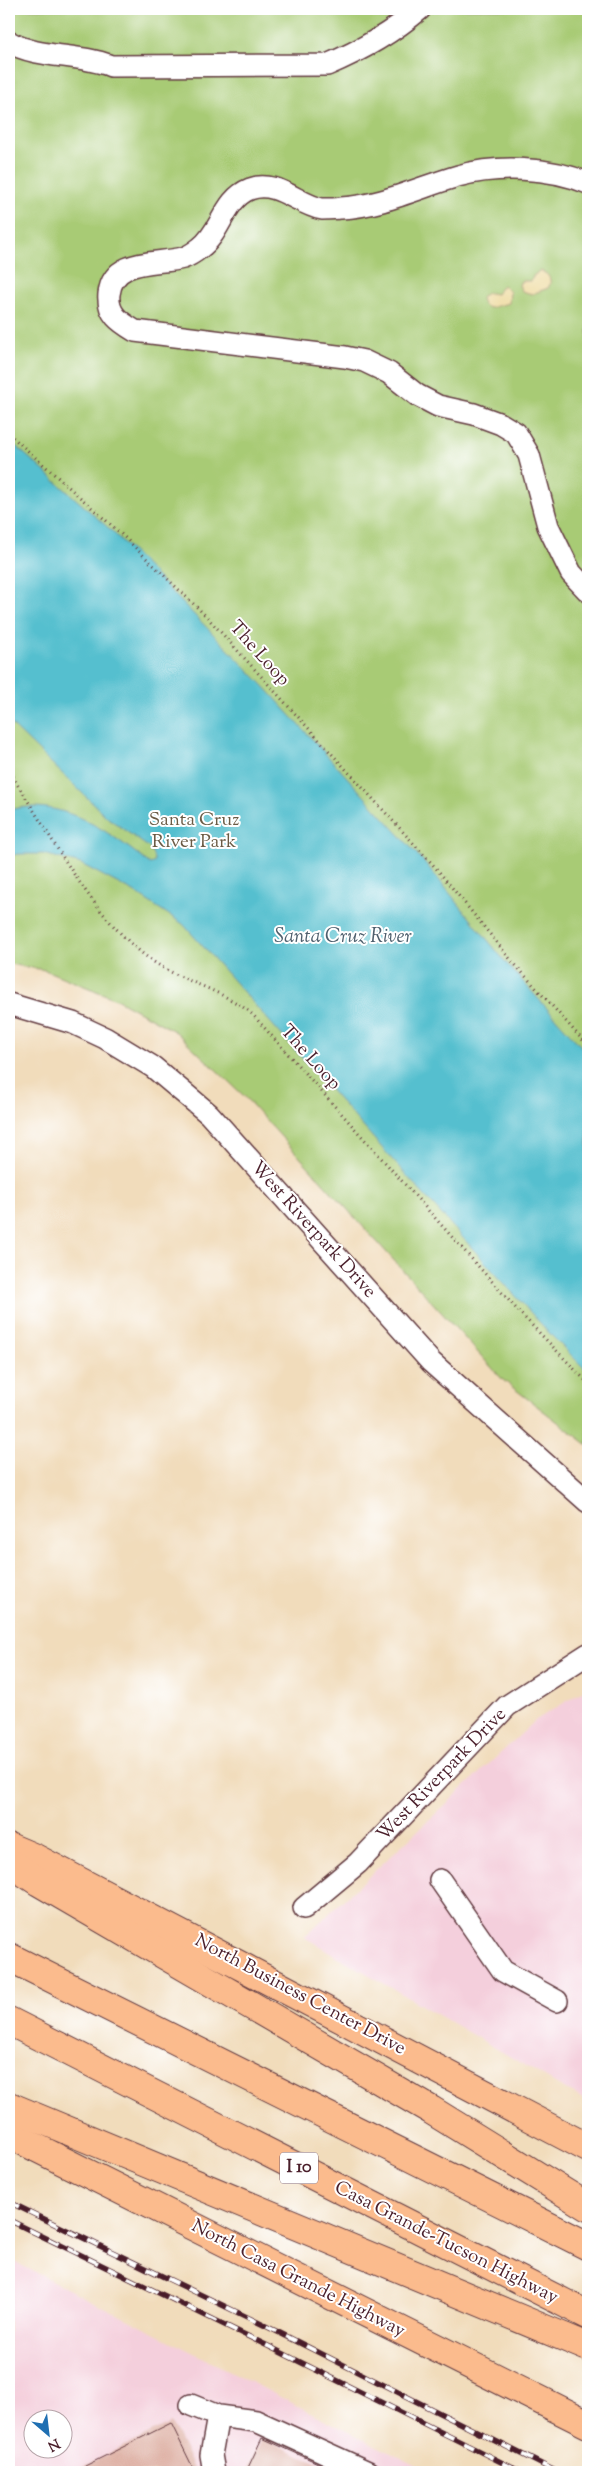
<svg xmlns="http://www.w3.org/2000/svg" width="597" height="2481" viewBox="0 0 597 2481" font-family="'Sorts Mill Goudy',serif">
<style>
.built{fill:#f4cfdc;fill-rule:evenodd}
.green{fill:#a8cb74;stroke:#797550}
.sand{fill:#eeda9e;stroke:#9c7c64}
.water{fill:#54bfcf;stroke:#4f6f7d}
.building{fill:#dbaa9d}
.lines{fill:none;stroke-linecap:round;stroke-linejoin:round}
.minor-casing{stroke:#633b41;stroke-width:24}
.major-casing{stroke:#633b41;stroke-width:30}
.highway-casing{stroke:#633b41;stroke-width:30}
.path{stroke:#633b41;stroke-width:3;stroke-dasharray:1 4;stroke-linecap:butt}
.minor{stroke:#fff;stroke-width:21}
.major{stroke:#fbbb8d;stroke-width:28}
.highway{stroke:#fbbb8d;stroke-width:28}
.rail-casing{stroke:#4a1f2b;stroke-width:5.5}
.rail{stroke:#fff;stroke-width:4;stroke-dasharray:11;stroke-linecap:butt}
.labels{text-anchor:middle;dominant-baseline:central;stroke-width:4;stroke-linejoin:round;paint-order:stroke}
.shield{fill:#fff;stroke:#80626b;stroke-width:1}
.shield-label{font-size:18px;font-weight:bold;fill:#4a1f2b}
.street-label{font-size:19px;fill:#4a1f2b;stroke:#fff}
.park-label{font-size:19px;fill:#6b5b45;stroke:#fff}
.water-label{font-size:20px;font-style:italic;fill:#4e5f6d;stroke:#fff}
</style>
<rect width="100%" height="100%" fill="#fff"/>
<filter id="ink" filterUnits="userSpaceOnUse"><feTurbulence type="fractalNoise" baseFrequency=".02" numOctaves="2"/><feDisplacementMap in="SourceGraphic" scale="10" xChannelSelector="R" yChannelSelector="G"/><feConvolveMatrix kernelMatrix="1 2 1 2 8 2 1 2 1" color-interpolation-filters="sRGB"/></filter>
<filter id="wash" filterUnits="userSpaceOnUse"><feTurbulence type="fractalNoise" baseFrequency=".0096" numOctaves="4" result="noise"/><feDisplacementMap in="SourceGraphic" scale="20" xChannelSelector="R" yChannelSelector="G"/><feGaussianBlur stdDeviation="1.12" result="paint"/><feColorMatrix in="noise" values="0 0 0 0 0 0 0 0 0 0 0 0 0 0 0 0 0 1.4 0 .05"/><feComposite in="paint" operator="in"/></filter>
<g filter="url(#wash)">
<rect width="100%" height="100%" fill="#f1dcbb"/>
<!-- built -->
<path class="built" d="M588 1688V2102L304 1937 536 1720Z
M9 2259 428 2472H9ZM32 2418H62V2448H32Z"/>
<!-- green -->
<path class="green" d="M9 9H588V1445L503 1380 244 1096 176 1032 116 999 45 970 9 964Z"/>
<!-- sand -->
<path class="sand" d="M541 271C549 274 553 281 548 288L532 294 522 291 519 285 521 281H531L534 275Z
M503 285 510 292 509 303 489 308 483 305 481 298C487 291 489 293 496 294Z"/>
<!-- water -->
<path class="water" d="M9 440 112 531 262 684 426 864 508 965 588 1054V1372L552 1336 415 1185 183 924 134 892 81 864 44 854H18L9 856V810C62 796 111 833 150 864L155 862 151 849 108 818 9 722Z"/>
<g id="blocks">
<!-- building -->
<path class="building" d="M171 2423 195 2472H73Z
M262 2438 338 2472H246Z"/>
</g>
</g>
<g filter="url(#ink)">
<use href="#blocks" fill-opacity="0" stroke="#633b41" stroke-width="1"/>
<g class="lines">
<!-- minor casing -->
<g class="minor-casing">
<path id="minor" d="M9 42C39 59 78 53 111 66L327 65C360 51 393 32 420 9
M588 183C549 167 498 165 458 176 420 187 381 206 341 208 335 209 328 209 322 209 298 205 277 179 250 189 224 199 221 233 200 248 195 252 189 256 183 258 157 265 113 257 109 294 107 314 120 322 135 331L345 357 364 361 389 373 417 395 438 406 474 414 501 424 516 433 529 455 548 526 571 573 588 591
M9 1004 73 1023 105 1038 153 1067 209 1114 431 1362 588 1502
M440 1880 503 1971 557 2001
M304 1908 358 1863 507 1706 588 1654
M191 2405 218 2416 256 2421 368 2472
M214 2472 211 2455 218 2416"/>
</g>
<!-- major casing -->
<g class="major-casing">
<path id="major" d="M9 1847 35 1858 588 2148
M9 2134 588 2424"/>
</g>
<!-- highway casing -->
<g class="highway-casing">
<path id="highway" d="M9 1862 39 1882 431 2110 588 2207
M9 1957 588 2246
M9 2021 588 2315
M9 2106 588 2347"/>
</g>
<!-- path -->
<path class="path" d="M9 434 118 531 206 616 436 868 511 960 588 1046
M9 767 17 784C55 842 92 915 147 957 179 982 222 988 253 1015L522 1315 588 1383"/>
<!-- minor -->
<use href="#minor" class="minor"/>
<!-- major -->
<use href="#major" class="major"/>
<!-- highway -->
<use href="#highway" class="highway"/>
<!-- rail casing -->
<g class="rail-casing">
<path id="rail" d="M9 2202 280 2333 557 2472
M9 2220 270 2347 521 2472"/>
</g>
<!-- rail -->
<use href="#rail" class="rail"/>
</g>
</g>
<g class="labels">
<!-- shield labels -->
<rect class="shield" x="280" y="2152.5" width="38" height="31" rx="4"/>
<g class="shield-label">
<text x="299" y="2168">I 10</text>
</g>
<!-- street labels -->
<g class="street-label">
<text transform="translate(259 654) rotate(48)">The Loop</text>
<text transform="translate(310 1058) rotate(48)">The Loop</text>
<text transform="translate(313 1230) rotate(48)">West Riverpark Drive</text>
<text transform="translate(442 1775) rotate(-46)">West Riverpark Drive</text>
<text transform="translate(300 1995) rotate(28)">North Business Center Drive</text>
<text transform="translate(446 2243) rotate(27)">Casa Grande-Tucson Highway</text>
<text transform="translate(298 2279) rotate(27)">North Casa Grande Highway</text>
</g>
<!-- park labels -->
<g class="park-label">
<text x="194" y="820">Santa Cruz<tspan x="194" dy="22">River Park</tspan></text>
</g>
<!-- water labels -->
<g class="water-label">
<text x="343" y="937">Santa Cruz River</text>
</g>
</g>
<!-- margin -->
<rect width="597" height="2481" fill="none" stroke="#fff" stroke-width="30"/>
<!-- north arrow -->
<g transform="translate(48 2434) rotate(152)"><circle r="24" fill="#ffffff" stroke="#b7a5aa"/>
<path d="M0-4L9 19L0 12L-9 19Z" fill="#1f6fb2"/>
<text y="-8" font-size="14" font-weight="bold" text-anchor="middle" fill="#4a1f2b">N</text>
</g>
</svg>
